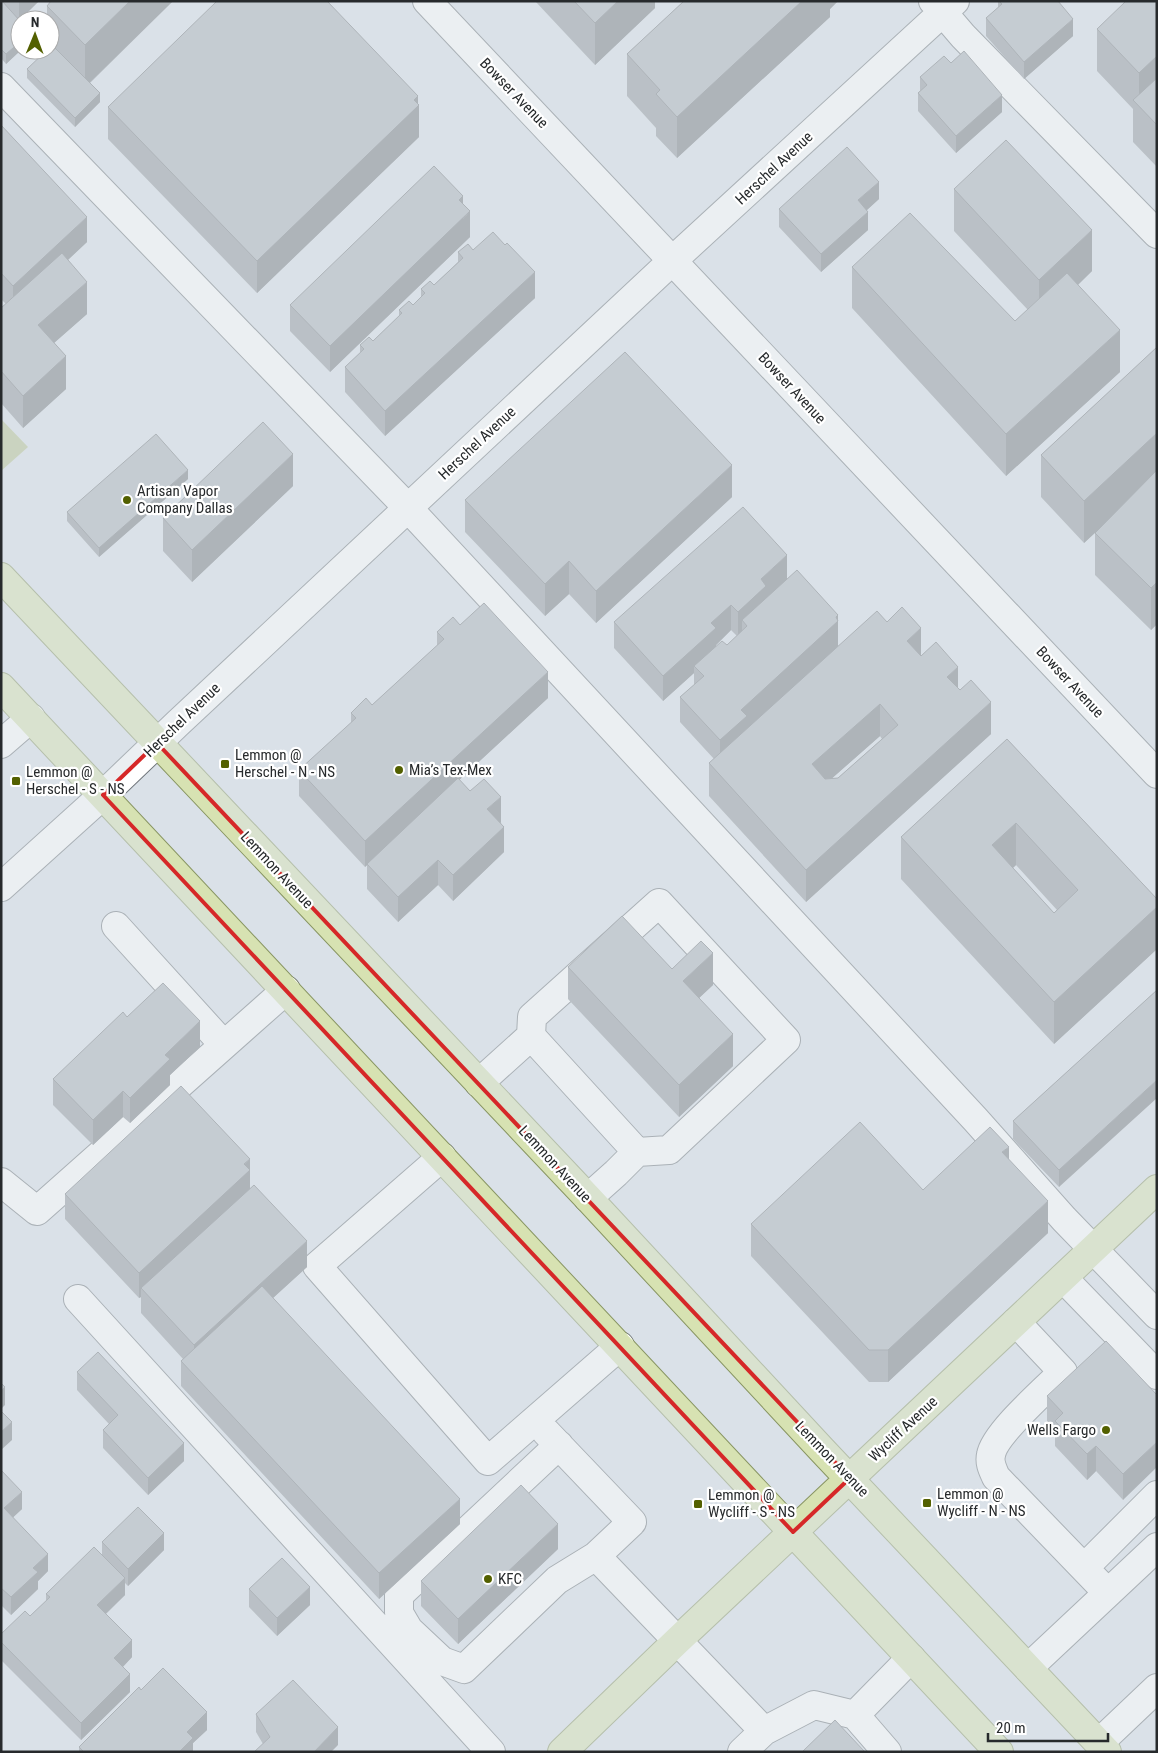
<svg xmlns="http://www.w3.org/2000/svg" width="1158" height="1753" viewBox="0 0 1158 1753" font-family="'Roboto Condensed',sans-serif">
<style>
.green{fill:#b7c290}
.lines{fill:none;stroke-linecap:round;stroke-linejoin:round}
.minor-casing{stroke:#70767c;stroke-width:30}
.major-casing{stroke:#889562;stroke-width:30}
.minor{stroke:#fff;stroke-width:28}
.major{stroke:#d7e2b2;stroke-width:28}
.wall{fill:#93989e;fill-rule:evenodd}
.shaded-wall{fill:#787c81}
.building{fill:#abb1b8;stroke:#787c81;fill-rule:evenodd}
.marked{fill:none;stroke:#d62828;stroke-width:4;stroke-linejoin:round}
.poi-dot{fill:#536000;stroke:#fff;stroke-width:2}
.labels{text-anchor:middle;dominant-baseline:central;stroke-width:4.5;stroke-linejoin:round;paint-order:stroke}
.street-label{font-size:15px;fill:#272a2c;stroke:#fff}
.poi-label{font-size:15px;fill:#272a2c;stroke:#fff;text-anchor:start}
</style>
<rect width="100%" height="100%" fill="#dae1e8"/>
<!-- green -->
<path class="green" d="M1 419 28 447 1 471Z"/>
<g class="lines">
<!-- minor casing -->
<g class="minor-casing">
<path id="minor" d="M427 1 1157 774
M933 1 963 36 1157 234
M1 87 408 508 975 1119 1064 1219 1157 1315
M1 744 31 718
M1 887 103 795 177 724 672 261 955 1
M116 926 224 1045
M479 1083 531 1036
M442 1157 317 1266 488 1461 620 1346
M1 1182 37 1211 286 990
M588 1198 616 1173 637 1152 531 1036 532 1017 659 903 786 1040 669 1150 637 1152
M1063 1278 1157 1375
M78 1299 491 1752
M1016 1322 1063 1372C1046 1389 994 1434 991 1455 989 1463 993 1470 996 1477L1108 1593
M546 1432 632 1522 596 1556 764 1731
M559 1445 399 1595V1613L409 1630 442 1661 464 1669 557 1580 596 1556
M1084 1568 1157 1495
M1028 1668 1157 1547
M855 1715 887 1752
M1099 1743 1157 1688
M742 1752 764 1731 814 1705 855 1715 911 1658"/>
</g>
<!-- major casing -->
<g class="major-casing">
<path id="major" d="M1 577 588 1198 822 1450 1107 1752
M1 687 999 1752
M562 1752 677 1641 1157 1189"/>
</g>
<!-- minor -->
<use href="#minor" class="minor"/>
<!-- major -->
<use href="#major" class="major"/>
</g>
<!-- wall -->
<path class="wall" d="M1 1H39L19 20 20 50H21L6 64 1 58Z
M173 1 90 83 100 102 75 127 27 78V69L50 50V20H47V6Z
M535 1H655V8L595 65Z
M684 1H838L830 9V17L677 158 656 136V128L627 96V54Z
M998 1H1058L1073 36 1024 79 986 36V18L998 8Z
M1157 1V167L1133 142V109L1097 71V29Z
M920 77 1002 112 956 153 918 111V93L920 91Z
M418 104 419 137 257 293 108 139V107Z
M1 125 87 242 68 260 87 314 54 343 66 389 23 428 1 403V308L6 304 1 299Z
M954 189 1092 271 1078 285 1120 372 1006 476 852 308V267L1015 321 1028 310 954 231Z
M879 199 867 210 868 230 821 272 779 227V209Z
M463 203 470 237 330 372 290 331V305Z
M473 250 535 298 385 436 345 392V367L360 353V345L373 341 399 316V310L413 305 421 297V289L434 285 458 262V252Z
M1157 347V624L1151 630 1095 575V533L1096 532 1084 543 1041 497V455Z
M188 479 99 557 67 521V512Z
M293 486 192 582 163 551V518Z
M732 497 596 623 569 594 545 616 465 532V500Z
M787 579 838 620V646L887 622 921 656 958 688 991 734 806 902 709 796V763L714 759 680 722V697L694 685V673L663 701 614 648V622ZM731 630 737 636 727 645 716 646V645ZM880 736 882 739 838 778H832Z
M460 625 548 698 459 780 501 822 504 852 453 901 438 885 398 922 367 889V865L365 867 299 796V770L351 723V713L372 705 437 646V632Z
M1007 739 1157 899V949L1054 1044 901 879V837ZM1016 865 1057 910 1054 913 1013 868Z
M568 967 672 969 713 985 699 998 733 1066 679 1117 568 999Z
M1157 990 1059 1187 1013 1139V1121Z
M127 1017 200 1047 170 1075V1085L130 1123 123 1117 93 1145 53 1105V1079Z
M250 1159V1188L307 1267 273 1298 460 1524 379 1599 181 1386V1361L183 1359 141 1313V1297L139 1298 65 1219V1194Z
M1009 1160 1048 1233 888 1382H869L751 1256V1224L923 1190Z
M77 1372 184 1461 148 1495 103 1448V1430L109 1424 77 1390Z
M1157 1395 1123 1500 1096 1471 1087 1480 1055 1446V1429L1047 1421V1396Z
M1 1470 22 1509 13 1517 48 1571 38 1581V1589L11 1615 1 1605Z
M102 1542 164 1550 128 1586 125 1583V1595L106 1614 132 1657 123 1667 130 1692 81 1740 1 1660V1634L30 1616 46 1601V1594L102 1555Z
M558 1549 458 1644 421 1606V1581Z
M249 1589 310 1605 277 1636 249 1607Z
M141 1690 207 1730 193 1743V1752H79V1747Z
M256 1714 338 1745 263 1744 256 1732Z"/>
<!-- shaded-wall -->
<path class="shaded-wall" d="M19 1H39L19 21Z
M130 1H173L85 87V45Z
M618 1H655V8L595 65V23Z
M802 1H838L830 9V17L677 158V117Z
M1073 19V36L1024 79V62Z
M20 42V50H21L6 64V54Z
M1157 56V98L1139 106V73Z
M100 93V102L75 127V118Z
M1002 95V112L956 153V136Z
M418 96V106L419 105V137L257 293V261Z
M879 182V199L858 218V200Z
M463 196V219L470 211V237L330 372V346Z
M868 212V230L821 272V254Z
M87 217V242L13 311V286Z
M1092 230V271L1039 322V280Z
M535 272V298L385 436V411Z
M87 282V314L38 357V325Z
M1120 330V372L1006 476V434Z
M66 356V389L23 428V396Z
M1157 433V475L1084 543V501Z
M293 454V486L192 582V550Z
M732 465V497L596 623V591Z
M188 470V479L99 557V548Z
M787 555V581L742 620V633L738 637V612L761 579Z
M569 561V594L545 616V584Z
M1157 582V624L1151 630V588Z
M731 605V630L716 645V653L694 666V673L663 701V676L711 623Z
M838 615V646L720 766V740L741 710Z
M921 628V660L907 641Z
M958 667V699L947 677Z
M548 672V698L365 867V841Z
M991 702V734L806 902V870Z
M880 704V736L812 796V764Z
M501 797V822L487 835V809Z
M1016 823V865L992 887V845Z
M504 827V852L453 901V875Z
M438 860V885L398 922V897Z
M1157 907V949L1054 1044V1002Z
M713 953V985L683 1013V981Z
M200 1021V1047L170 1075V1085L130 1123V1098L165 1055Z
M733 1034V1066L679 1117V1085Z
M1157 1080V1098L1059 1187V1170Z
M123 1091V1117L93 1145V1120Z
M1009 1147V1179L1002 1152Z
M250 1159V1195L141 1288V1297L139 1298V1273Z
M1048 1201V1233L888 1382V1350Z
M307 1241V1267L194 1370V1345Z
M5 1387V1405L1 1409V1391Z
M12 1422V1440L1 1450V1432Z
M1157 1442V1467L1123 1500V1474Z
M184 1443V1461L148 1495V1478Z
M1096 1446V1471L1087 1480V1454Z
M22 1492V1509L4 1526V1508Z
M460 1499V1524L379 1599V1573Z
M558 1524V1549L458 1644V1619Z
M164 1533V1550L128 1586V1569Z
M48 1554V1571L38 1581V1589L11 1615V1597L33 1568Z
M125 1578V1595L97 1622V1605Z
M310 1587V1605L277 1636V1618Z
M132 1640V1657L114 1676V1658Z
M130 1674V1692L81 1740V1723Z
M207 1712V1730L193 1743V1752H179L187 1732Z
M338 1727V1745L331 1752H314Z"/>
<!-- building -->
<path class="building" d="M1 1H2L20 21V42L6 54 1 49Z
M51 1H130L85 45 47 6Z
M217 1H327L418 96 414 100 419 105 257 261 108 107Z
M574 1H618L595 23Z
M684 1H802L677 117 656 94 660 90 627 54Z
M999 1H1058L1073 19 1024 62 986 18 1002 4Z
M1126 1H1157V56L1139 73 1097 29Z
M52 45 100 93 75 118 27 69 47 50H50V47Z
M964 51 1002 95 956 136 918 93 927 85 920 77 944 56 951 63Z
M1157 78V125L1133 100Z
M1 125 87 217 13 286 1 273Z
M1006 140 1092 230 1039 280 954 189Z
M847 147 879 182 858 200 868 212 821 254 779 209Z
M434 166 463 196 459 200 470 211 330 346 290 305Z
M910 213 1015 321 1067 273 1120 330 1006 434 852 267Z
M493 232 505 245 507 243 535 272 385 411 345 367 364 349 360 345 369 337 373 341 402 313 399 310 409 301 413 305 425 293 421 289 430 281 434 285 463 258 458 252 468 244 473 250Z
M62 253 87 282 38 325 66 356 23 396 1 371V308Z
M1157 347V433L1084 501 1041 455Z
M625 352 732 465 596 591 569 561 545 584 465 500Z
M263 422 293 454 192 550 163 518Z
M156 434 188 470 99 548 67 512Z
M1157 470V582L1151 588 1095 533Z
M743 507 787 555 761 579 766 586 738 612 731 605 711 623 716 628 663 676 614 622Z
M797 570 838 615 836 617 838 621 741 710 747 716 720 740 680 697 704 676 694 666 722 641 727 645 747 626 742 620Z
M484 603 548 672 365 841 299 770 356 718 351 713 366 698 372 705 444 639 437 632 453 617 460 625Z
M902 607 921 628 907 641 921 656 936 642 958 667 947 677 960 690 971 680 991 702 806 870 709 763 877 611 887 622ZM880 704 898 725 838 778 825 779 812 764Z
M1007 739 1157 899V907L1054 1002 901 837ZM1016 823 1078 890 1054 913 992 845Z
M458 778 470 791 484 779 501 797 487 809 504 827 453 875 438 860 398 897 367 864Z
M622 916 672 969 701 941 713 953 683 981 733 1034 679 1085 568 967Z
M163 983 200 1021 165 1055 170 1059 130 1098 123 1091 93 1120 53 1079 123 1012 127 1017Z
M1157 990V1080L1059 1170 1013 1121Z
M181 1086 250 1159 244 1164 250 1170 139 1273 65 1194Z
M860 1122 923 1190 990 1127 1009 1147 1002 1152 1048 1201 888 1350H869L751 1224Z
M254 1185 307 1241 194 1345 141 1288Z
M262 1286 460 1499 379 1573 181 1361Z
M1106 1341 1157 1395V1442L1123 1474 1096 1446 1087 1454 1055 1421 1063 1413 1047 1396Z
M98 1352 184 1443 148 1478 103 1430 118 1415 77 1372Z
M1 1383 5 1387 1 1391Z
M1 1411 12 1422 1 1432Z
M1 1470 22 1492 4 1508 48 1554 33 1568 38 1572 11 1597 1 1588Z
M521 1485 558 1524 458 1619 421 1581Z
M138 1507 164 1533 128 1569 102 1542Z
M94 1547 125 1578 97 1605 132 1640 114 1658 130 1674 81 1723 1 1642V1634L25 1611 30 1616 50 1597 46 1594Z
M282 1558 310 1587 277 1618 249 1589Z
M163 1668 207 1712 187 1732 193 1738 179 1752H84L79 1747 139 1687 141 1690Z
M293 1680 338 1727 314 1752H254L270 1737 256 1714Z
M835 1720 865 1752H802Z"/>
<!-- marked area -->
<path d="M0 0H1158V1753H0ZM157 743 850 1478 793 1532 103 795Z" fill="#dae1e8" fill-opacity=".55" fill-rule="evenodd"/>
<path class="marked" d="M157 743 850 1478 793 1532 103 795Z"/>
<!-- markers -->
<g class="poi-dot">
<circle cx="127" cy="500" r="5"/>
<rect x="220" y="759" width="10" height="10" rx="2.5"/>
<circle cx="399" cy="770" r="5"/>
<rect x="11" y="776" width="10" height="10" rx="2.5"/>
<circle cx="1106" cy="1430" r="5"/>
<rect x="922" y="1498" width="10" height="10" rx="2.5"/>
<rect x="693" y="1499" width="10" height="10" rx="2.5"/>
<circle cx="488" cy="1579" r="5"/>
</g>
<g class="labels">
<!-- street labels -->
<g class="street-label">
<text transform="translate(514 93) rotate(46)">Bowser Avenue</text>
<text transform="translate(774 168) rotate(-43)">Herschel Avenue</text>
<text transform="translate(792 388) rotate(47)">Bowser Avenue</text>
<text transform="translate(477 443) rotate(-43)">Herschel Avenue</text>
<text transform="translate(1070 682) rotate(47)">Bowser Avenue</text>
<text transform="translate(182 720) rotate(-44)">Herschel Avenue</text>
<text transform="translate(277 870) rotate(47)">Lemmon Avenue</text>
<text transform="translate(555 1164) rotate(47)">Lemmon Avenue</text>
<text transform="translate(903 1429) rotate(-43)">Wycliff Avenue</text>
<text transform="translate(832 1459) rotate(46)">Lemmon Avenue</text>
</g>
<!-- poi labels -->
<g class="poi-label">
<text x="137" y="491">Artisan Vapor<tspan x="137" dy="17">Company Dallas</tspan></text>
<text x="235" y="755">Lemmon @<tspan x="235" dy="17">Herschel - N - NS</tspan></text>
<text x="409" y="770">Mia’s Tex-Mex</text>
<text x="26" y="772">Lemmon @<tspan x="26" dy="17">Herschel - S - NS</tspan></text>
<text x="1096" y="1430" text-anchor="end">Wells Fargo</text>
<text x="937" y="1494">Lemmon @<tspan x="937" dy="17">Wycliff - N - NS</tspan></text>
<text x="708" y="1495">Lemmon @<tspan x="708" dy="17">Wycliff - S - NS</tspan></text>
<text x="498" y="1579">KFC</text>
</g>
</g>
<!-- border -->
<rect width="1158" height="1753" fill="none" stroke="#272a2c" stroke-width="5"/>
<!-- north arrow -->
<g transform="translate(35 35) rotate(1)"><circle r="24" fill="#ffffff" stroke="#a9aaab"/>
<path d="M0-4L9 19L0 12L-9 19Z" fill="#536000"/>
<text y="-8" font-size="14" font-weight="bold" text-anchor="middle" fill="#272a2c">N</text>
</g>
<!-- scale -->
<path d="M988 1733v8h120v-8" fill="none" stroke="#272a2c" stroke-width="2.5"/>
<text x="996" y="1733" font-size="15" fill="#272a2c" stroke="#ffffff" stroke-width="4" paint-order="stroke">20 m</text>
</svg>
